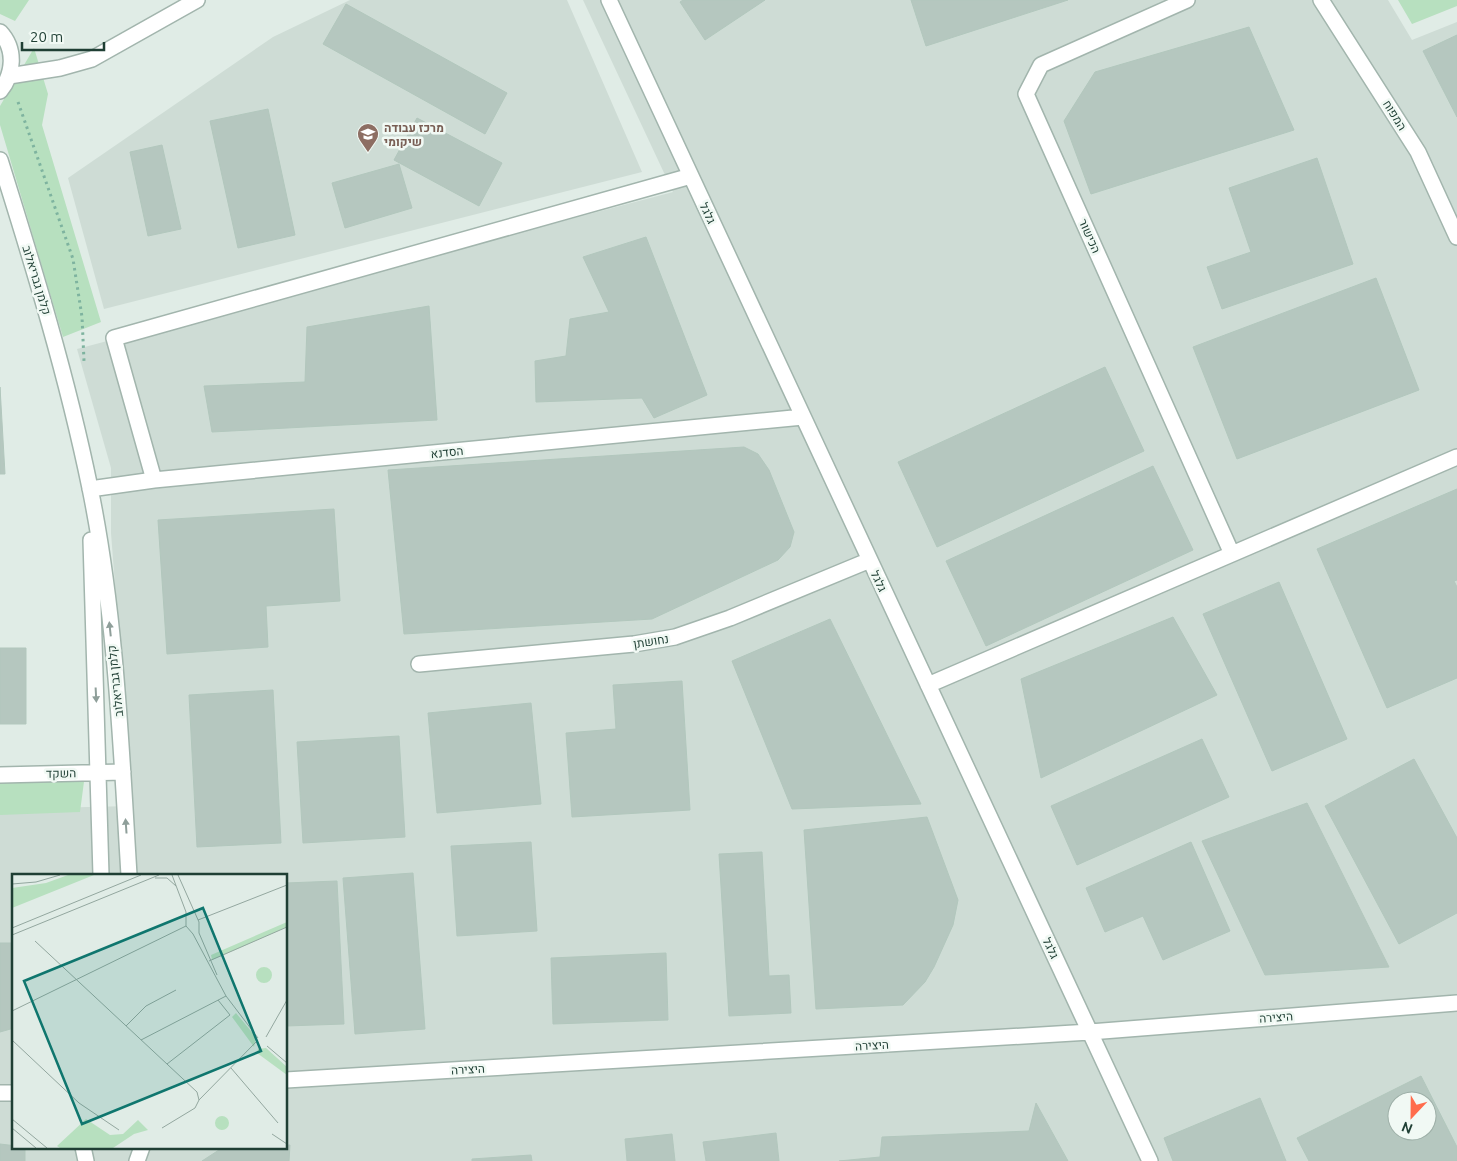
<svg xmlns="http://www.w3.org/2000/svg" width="1457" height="1161" viewBox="0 0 1457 1161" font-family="Ubuntu,Heebo,sans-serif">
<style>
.built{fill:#cedcd5;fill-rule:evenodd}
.green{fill:#b7e0bf}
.building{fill:#b5c7bf;stroke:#b2c7bd;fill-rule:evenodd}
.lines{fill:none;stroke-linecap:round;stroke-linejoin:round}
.minor-casing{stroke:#a2b5ad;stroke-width:18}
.path{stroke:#7eb39f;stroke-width:3;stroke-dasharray:2.5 4;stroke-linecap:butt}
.minor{stroke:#fff;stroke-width:15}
.oneway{fill:#8f9f9a}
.labels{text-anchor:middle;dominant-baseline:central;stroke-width:5;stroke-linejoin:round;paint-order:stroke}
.street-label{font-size:12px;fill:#1f3f34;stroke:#f1f9f4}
.education-label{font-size:12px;font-weight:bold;fill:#785e54;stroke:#f1f9f4;text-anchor:start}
.inset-road{fill:none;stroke:#93a79f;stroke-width:1}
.view{fill:#0f766e;fill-opacity:0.15;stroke:#0f766e;stroke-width:2.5}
.inset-edge{fill:none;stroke:#1f3f34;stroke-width:2.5}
</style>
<rect width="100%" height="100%" fill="#e0ece6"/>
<!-- built -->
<path class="built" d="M350 0H567L642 172 104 309 68 178 273 37Z
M583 0H1388L1412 40 1457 22V1161H0V809L132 806 111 533V468L77 349 673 192ZM14 875H286V1147H14ZM1397 1101H1427V1131H1397Z"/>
<!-- green -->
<path class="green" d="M0 0H29L15 21 0 14Z
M1398 0H1457V6L1412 24Z
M34 48 48 94 42 125 101 322 63 337 0 125V106Z
M85 774 80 812 0 815V776Z"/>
<!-- building -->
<path class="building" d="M683 0H765L705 40 680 2Z
M911 0H1068L926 46Z
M346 4 507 93 485 134 323 44Z
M1249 27 1294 130 1091 194 1064 121 1095 72Z
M1457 35V117L1423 51Z
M268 109 295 235 238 248 210 121Z
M417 118 502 163 479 206 394 160Z
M162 145 181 229 148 236 130 152Z
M1317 158 1353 264 1222 309 1207 267 1251 252 1229 188Z
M399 164 412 208 345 228 332 183Z
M646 237 707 395 654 418 642 398 536 402 535 361 566 356 570 319 609 312 583 257Z
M1376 278 1419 390 1237 459 1193 347Z
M429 306 437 420 212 432 204 386 305 382 307 327Z
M1105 367 1144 451 937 547 898 462Z
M0 387 5 474H0Z
M744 447 758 454 769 470 794 532 790 547 778 560 652 619 404 634 388 470Z
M1153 466 1193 550 986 646 946 561Z
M1457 489V580L1454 581 1457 587V678L1387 708 1317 549Z
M334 509 340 601 266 606 268 647 167 654 158 520Z
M1279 582 1347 739 1272 771 1203 614Z
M1173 617 1217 695 1041 778 1021 679Z
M830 619 921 804 792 809 732 661Z
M0 648H26V724H0Z
M682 681 690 810 572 817 566 733 616 729 613 685Z
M273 690 281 843 197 847 189 695Z
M531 703 541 804 437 813 428 713Z
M399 736 405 837 303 843 297 742Z
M1202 739 1229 797 1077 865 1051 806Z
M1414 759 1457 838V913L1399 944 1325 806Z
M1307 803 1389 967 1265 975 1202 841Z
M927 817 958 900 953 925 934 967 925 982 903 1005 816 1009 804 830Z
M531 842 537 931 457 936 451 846Z
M1191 842 1230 931 1163 960 1143 916 1105 932 1086 888Z
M762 852 769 976 789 975 791 1013 729 1016 719 854Z
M413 873 425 1029 355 1034 343 878Z
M337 881 344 1024 286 1026V883Z
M0 943H14V1028L0 1032Z
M666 953 668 1020 553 1024 551 958Z
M1421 1076 1457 1147V1161H1309L1297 1138ZM1397 1101H1427V1131H1397Z
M1260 1098 1286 1161H1173L1164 1138Z
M1036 1103 1068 1161H839L880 1157 882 1137 1029 1131Z
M776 1133 779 1161H706L703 1142Z
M672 1134 675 1161H627L625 1139Z
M0 1144 25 1147V1161H0Z
M290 1145 289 1161H202L222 1148Z
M531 1155 532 1161H472V1159Z"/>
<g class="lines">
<!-- minor casing -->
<g class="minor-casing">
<path id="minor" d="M609 0 1150 1161
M1187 0 1041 65 1026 94 1232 554
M1321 0 1418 152 1457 237
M0 32C16 49 14 74 0 91
M9 76 60 68 92 59 197 0
M0 160C34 268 67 376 90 488 116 615 121 746 129 875
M154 480 114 338 691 176
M90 489 154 480 803 417
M91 540 101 875
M419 664 634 644 675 637 730 618 870 560
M928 685 1457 457
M0 775 123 772
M286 1080 1090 1032 1457 1003
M0 1093H14
M83 1147 86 1161
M137 1161 142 1147"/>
</g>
<!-- path -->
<path class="path" d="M18 102 73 259 82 317 84 361"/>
<!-- minor -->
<use href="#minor" class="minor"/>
</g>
<!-- one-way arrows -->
<defs><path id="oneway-solid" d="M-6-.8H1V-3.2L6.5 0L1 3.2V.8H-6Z" transform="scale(1.25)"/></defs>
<g class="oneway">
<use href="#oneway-solid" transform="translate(110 629) rotate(-96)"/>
<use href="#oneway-solid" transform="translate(96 695) rotate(87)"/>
<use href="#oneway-solid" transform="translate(126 826) rotate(-94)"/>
</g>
<!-- icons -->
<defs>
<g id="school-pin" transform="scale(1.125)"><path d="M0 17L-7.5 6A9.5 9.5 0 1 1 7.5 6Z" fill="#8d6e63" stroke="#f1f9f4"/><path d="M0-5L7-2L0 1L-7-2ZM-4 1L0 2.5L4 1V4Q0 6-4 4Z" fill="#fff"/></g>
</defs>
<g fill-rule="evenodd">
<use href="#school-pin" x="368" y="134"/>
</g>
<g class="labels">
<!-- street labels -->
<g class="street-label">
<text transform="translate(1395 115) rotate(58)">המפוח</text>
<text transform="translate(708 213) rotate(65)">גלגל</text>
<text transform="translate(1090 236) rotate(66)">הכישור</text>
<text transform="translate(37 280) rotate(73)">קלמן גבריאלוב</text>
<text transform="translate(447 452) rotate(-6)">הסדנא</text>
<text transform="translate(879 581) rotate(65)">גלגל</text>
<text transform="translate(651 641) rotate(-9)">נחושתן</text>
<text transform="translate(115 681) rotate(-96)">קלמן גבריאלוב</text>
<text transform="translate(61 773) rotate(-1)">השקד</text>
<text transform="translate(1051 948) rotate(65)">גלגל</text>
<text transform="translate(1276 1017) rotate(-4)">היצירה</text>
<text transform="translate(872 1045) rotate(-3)">היצירה</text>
<text transform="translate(468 1069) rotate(-3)">היצירה</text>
</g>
<!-- education labels -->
<g class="education-label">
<text x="384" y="127">מרכז עבודה<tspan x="384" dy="14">שיקומי</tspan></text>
</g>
</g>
<!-- overview -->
<g transform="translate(12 874)">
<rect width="275" height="275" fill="#e0ece6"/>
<path d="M56 1H82L0 34V14L34 9ZM275 48V53L200 86 199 81ZM244 101a8 8 0 1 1 16 0a8 8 0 1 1-16 0ZM224 139 244 163 242 173 220 143ZM254 174 275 193V201L245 179 246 175ZM203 249a7 7 0 1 1 14 0a7 7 0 1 1-14 0ZM74 245 98 261 111 260 126 246 136 256 122 260 101 274H48L45 272Z" fill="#b7e0bf"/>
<path class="inset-road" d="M160 1 174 38V52L181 60 214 122 246 164M166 1 187 48V59L205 101M143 4H155L164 12M0 10 24 8 48 1M186 46 275 11M0 54 129 1M0 61 147 1M23 67 185 218 187 226 183 234 150 254M197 87 275 53M0 137 174 52M114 152 134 132 164 116M254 163 275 126M0 166 67 229 107 256M129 166 214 122M255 172 275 189M155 190 218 141 206 126M219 194 266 249M187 226 244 168M0 245 35 274M0 254 24 274M260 260 275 270"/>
<path class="view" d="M191 34 249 177 70 250 12 107Z"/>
<rect width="275" height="275" class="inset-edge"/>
</g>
<!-- north arrow -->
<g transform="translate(1412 1116) rotate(202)"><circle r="24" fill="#f1f9f4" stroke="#9dafa7"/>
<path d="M0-4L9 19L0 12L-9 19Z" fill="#ff6c4c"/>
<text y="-8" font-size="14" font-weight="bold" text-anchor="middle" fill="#1f3f34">N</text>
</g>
<!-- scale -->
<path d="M22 42v8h82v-8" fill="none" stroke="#1f3f34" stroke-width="2.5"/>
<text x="30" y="42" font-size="15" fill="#1f3f34" stroke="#f1f9f4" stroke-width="4" paint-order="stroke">20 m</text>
</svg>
